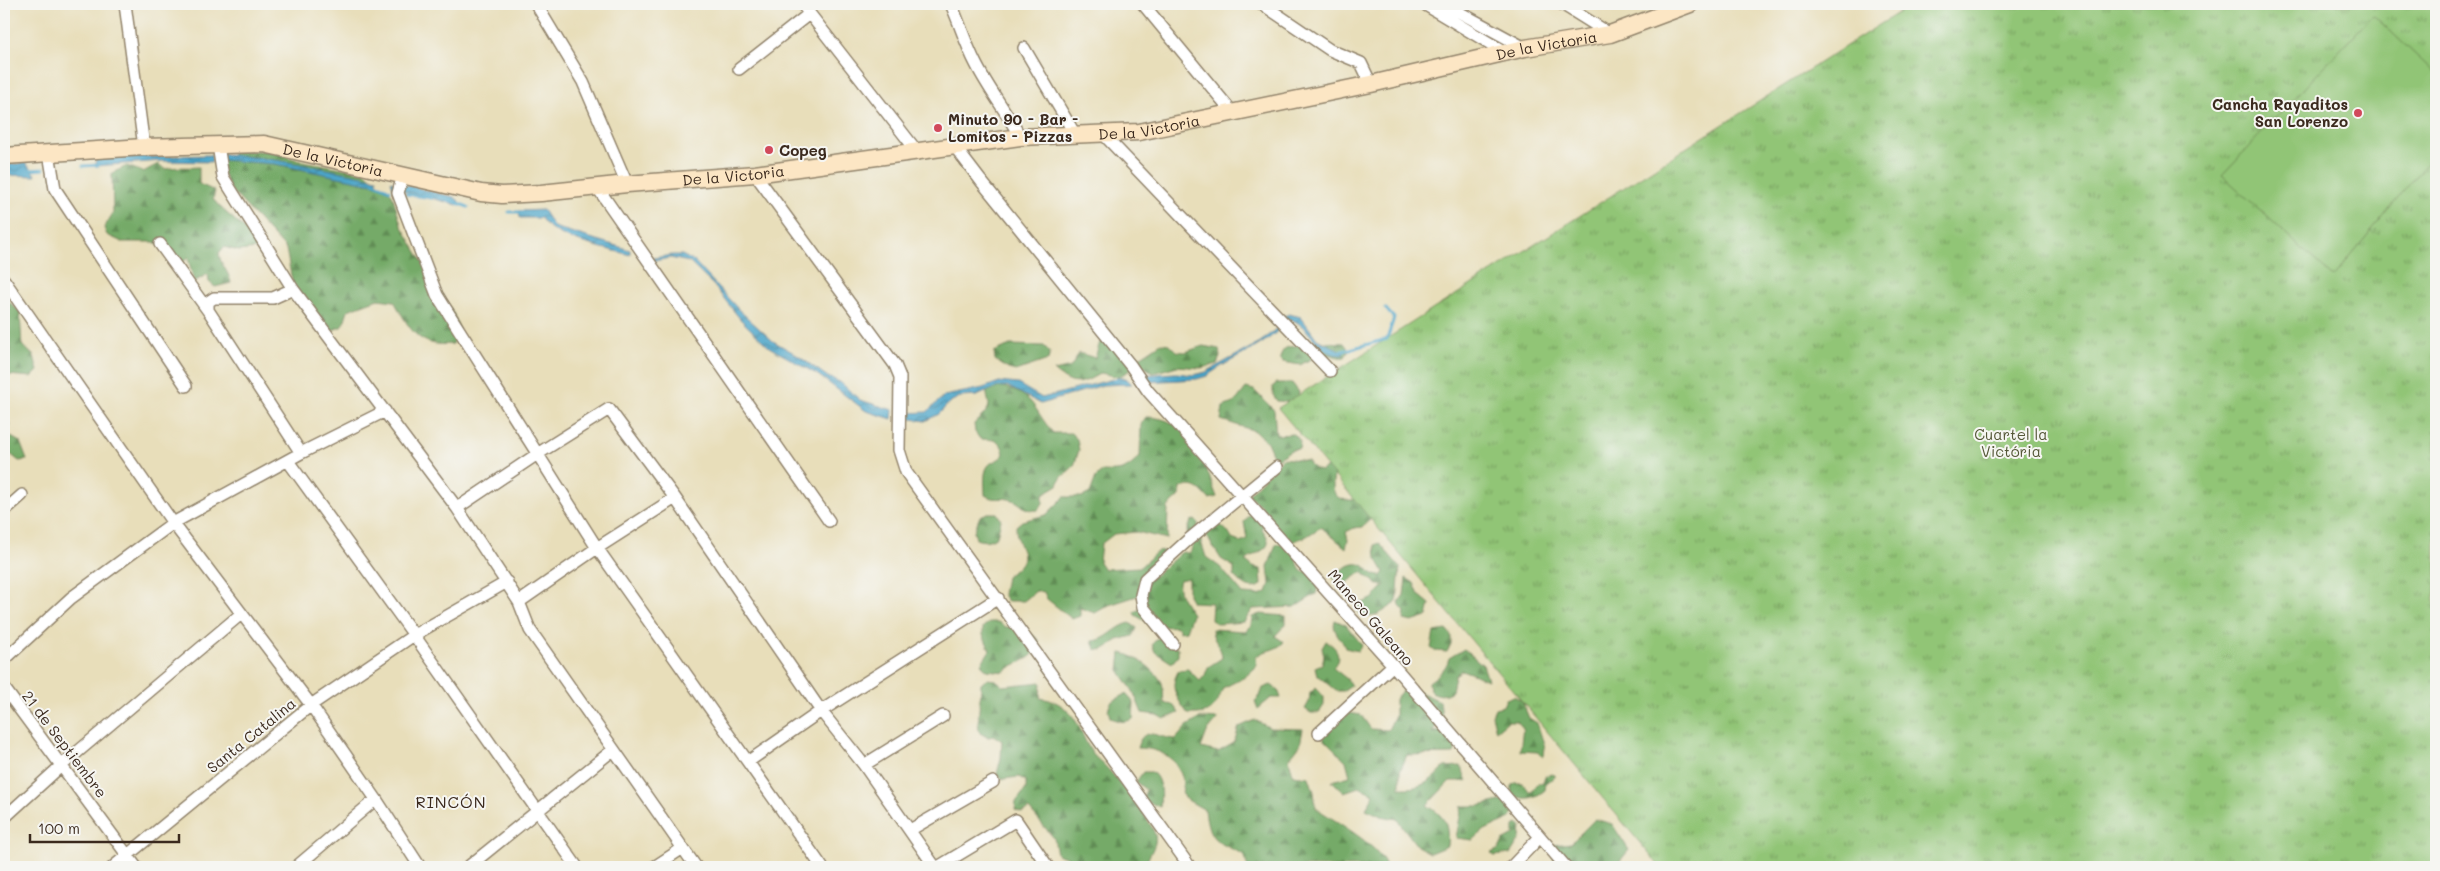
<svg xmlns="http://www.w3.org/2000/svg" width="2440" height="871" viewBox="0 0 2440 871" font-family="Mali,sans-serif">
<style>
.forest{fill:url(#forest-firs);stroke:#586a42}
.park{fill:url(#park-tufts);stroke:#66784a}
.pitch{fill:#91c576;stroke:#66784a}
.water{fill:url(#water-waves);stroke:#446874}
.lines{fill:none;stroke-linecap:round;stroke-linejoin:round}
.stream{stroke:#4ca5c9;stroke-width:3}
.minor-casing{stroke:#92846c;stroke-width:14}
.secondary-casing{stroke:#92846c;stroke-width:19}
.minor{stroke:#fff;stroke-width:11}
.secondary{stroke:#fce6c4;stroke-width:16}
.poi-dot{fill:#d1495b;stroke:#f6f6f2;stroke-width:2}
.labels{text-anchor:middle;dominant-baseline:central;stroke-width:4;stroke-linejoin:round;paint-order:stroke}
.street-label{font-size:15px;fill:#3b2a1e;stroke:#f6f6f2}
.poi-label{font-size:15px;font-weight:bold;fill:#3b2a1e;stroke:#f6f6f2;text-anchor:start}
.park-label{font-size:15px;fill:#555838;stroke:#f6f6f2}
.neighbourhood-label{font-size:16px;letter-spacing:1px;fill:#3b2a1e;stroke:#f6f6f2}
</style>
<defs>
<pattern id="forest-firs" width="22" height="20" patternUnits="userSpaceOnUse" patternTransform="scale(1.25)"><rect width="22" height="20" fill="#74aa67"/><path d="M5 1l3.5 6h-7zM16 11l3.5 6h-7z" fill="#608b54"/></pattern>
<pattern id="park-tufts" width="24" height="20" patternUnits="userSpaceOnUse" patternTransform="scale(1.25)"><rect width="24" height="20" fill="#91c576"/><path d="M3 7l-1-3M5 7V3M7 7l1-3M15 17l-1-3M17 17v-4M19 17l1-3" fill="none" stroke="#78a060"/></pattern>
<pattern id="water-waves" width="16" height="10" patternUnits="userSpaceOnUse" patternTransform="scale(1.25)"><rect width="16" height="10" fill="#4ca5c9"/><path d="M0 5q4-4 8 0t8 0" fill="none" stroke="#4087a3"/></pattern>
</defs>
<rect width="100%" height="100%" fill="#f6f6f2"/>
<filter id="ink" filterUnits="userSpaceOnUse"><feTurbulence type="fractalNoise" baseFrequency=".02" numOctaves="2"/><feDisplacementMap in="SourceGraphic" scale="10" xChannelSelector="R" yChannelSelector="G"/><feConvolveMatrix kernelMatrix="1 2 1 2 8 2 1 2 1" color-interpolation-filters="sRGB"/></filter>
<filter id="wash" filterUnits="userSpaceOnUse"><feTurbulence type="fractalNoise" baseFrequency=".0096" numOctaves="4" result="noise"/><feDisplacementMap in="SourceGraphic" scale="20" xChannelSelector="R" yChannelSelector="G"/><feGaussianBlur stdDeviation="1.12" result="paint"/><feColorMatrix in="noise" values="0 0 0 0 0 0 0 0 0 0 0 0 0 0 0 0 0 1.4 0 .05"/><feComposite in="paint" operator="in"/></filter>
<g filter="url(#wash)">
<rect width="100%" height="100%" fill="#e8deba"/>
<!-- forest -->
<path class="forest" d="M234 151H268L301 161 365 172 392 194 401 225 453 313 459 329 453 344C417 348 410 329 394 301L378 299 348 310 343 326 328 332 313 325 295 296 286 249 230 189 219 163 230 157Z
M158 164 165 169C179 166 187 168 199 167V184L215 191 213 199 219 206 259 242 256 249 239 251 224 247 219 253C220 265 229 271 231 283L215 287 209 282 208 274 194 282 188 258 181 263V258L154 242H122L107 235 104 228 113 213 112 173 127 166 143 172Z
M4 297 20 312 22 345 34 356 38 371 32 377 8 375 4 367C10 355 15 349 4 338Z
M1300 341 1344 343 1349 350 1345 357C1338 359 1334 355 1328 355 1316 354 1310 360 1300 365L1283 362 1280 358C1283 348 1285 347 1296 346Z
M1100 342 1118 344 1132 352V369L1118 377 1101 373C1080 385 1074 388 1054 371L1071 367 1079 353 1095 358Z
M1161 343 1169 344 1176 351 1185 352 1203 346 1219 349 1220 357 1217 364 1201 368 1177 366 1153 373 1140 364V357Z
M1010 345 1044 346 1050 352 1048 360 1016 371 1008 369 995 360 994 352Z
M1277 383H1292L1299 392 1298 397 1291 402 1277 401 1273 395V386Z
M995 385C1035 393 1031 406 1053 433H1071L1077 439 1079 450 1074 466 1061 478 1058 485 1043 494V503L1038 510C1022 512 1022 501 1009 499 999 497 994 501 985 495 985 485 982 469 991 463 996 460 999 460 1004 454 1001 438 995 440 980 439L975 432 974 424C979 418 989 412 989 404 988 398 986 395 987 388Z
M1246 388 1254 390 1274 410 1276 435 1294 434 1300 441 1299 449 1291 450 1275 460 1267 442 1255 431 1221 420 1223 407 1235 402Z
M1146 417C1192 417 1203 461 1217 497L1209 499C1200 489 1195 483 1181 488L1180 496 1168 507 1167 539 1137 532 1114 534 1101 544 1099 562 1104 569 1140 567 1159 550 1168 553 1140 595 1109 605 1095 613 1080 608V616L1072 619 1047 599 1044 592 1036 591 1024 601H1007L1003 594 1006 577C1037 554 1016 555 1016 526L1022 521 1046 515 1064 497H1082L1090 493 1096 477 1103 471C1123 472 1126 470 1140 457L1141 424Z
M4 422 10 424 6 434 20 442 27 460 19 461 4 449Z
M1283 458 1308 461 1313 468 1320 471 1327 467 1334 472C1332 489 1331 501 1353 500L1359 493 1374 516 1362 527 1354 528 1346 532 1348 540 1346 548 1321 527 1307 536 1292 542C1271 530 1273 519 1260 505 1255 501 1252 499 1249 494Z
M988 513H997L1001 520 997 536C990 541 984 542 976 539L974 531 980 516Z
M1249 515H1257L1263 521 1262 529C1278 550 1259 549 1246 561L1253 567 1261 569 1262 585C1249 592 1244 585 1234 576V567L1221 559 1203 530 1213 522C1223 526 1227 529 1232 539L1240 542 1247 539 1244 522Z
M1195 520 1198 523V532L1206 557 1220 567 1243 594 1259 595 1267 592 1270 584 1268 567 1276 544C1293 542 1295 557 1301 571L1309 572 1318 586 1316 594 1295 607 1253 609 1244 622 1218 624 1211 620 1212 603 1192 602 1188 595V578L1180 580C1175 592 1186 604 1192 614L1186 631 1179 632V628L1175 626C1161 629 1148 623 1135 615L1134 612 1139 610 1143 586 1182 552 1188 553 1191 551 1193 543 1187 533 1191 521Z
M1379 543 1400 567 1397 601 1395 604C1384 610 1370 624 1358 612L1359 604 1372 599 1385 585H1378L1362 572 1345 584 1338 583 1332 577C1334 572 1336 572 1341 570 1367 553 1365 576 1381 576L1384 572 1376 558 1375 545Z
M1406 578 1414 583 1419 595 1430 604 1427 617 1412 622 1404 620 1405 612 1400 606 1399 602 1404 595Z
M1260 614 1286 616V624L1275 636 1284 642C1275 652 1264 649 1256 657L1257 666 1245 677 1223 688C1215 710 1211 715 1188 714 1177 698 1168 688 1179 670L1188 669 1200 681 1205 675 1208 667 1222 658C1222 646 1212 641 1212 629L1245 631 1251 625 1252 617Z
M1335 620 1346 625 1362 645 1358 651 1345 648C1342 637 1331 632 1335 620Z
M990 622H998L1006 627 1023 628 1039 640C1037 662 1016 660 1004 672L987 670 981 664 990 650 983 635V627Z
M1130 623 1137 628 1133 636 1118 640 1103 650 1095 649 1092 641C1107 641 1115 626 1130 623Z
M1447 630 1451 635V644L1447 652 1435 651 1431 648 1434 632Z
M1167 637 1172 644 1178 648V656L1172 663 1155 652 1152 644 1158 638Z
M1326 641C1338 648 1342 657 1333 668L1347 679 1351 686 1344 691H1336L1317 675 1315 667 1322 664 1324 656 1322 648Z
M1464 649 1483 665 1488 680 1462 670 1455 675 1452 691C1444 696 1439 696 1430 691L1429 682C1438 675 1446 670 1449 658Z
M1121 653C1135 655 1156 670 1162 683 1164 689 1163 697 1164 703L1173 705 1179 713 1164 719 1157 715 1142 713 1133 691 1119 670Z
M987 679 996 680 1003 686 1041 682 1040 698C1052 700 1058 702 1067 710 1080 722 1083 740 1092 753 1096 759 1102 762 1106 767 1119 781 1150 818 1155 835 1158 847 1146 856 1146 867L1063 866 1065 862 1071 859 1057 854 1054 838 1029 809 1022 813 1015 810 1016 802 1026 789V781L1019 777 1003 779 997 774 1001 758 1002 741 995 736 987 737 980 733C976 724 981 697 981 684Z
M1271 685 1278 690 1281 698H1271L1258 709 1255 701 1260 696 1263 688Z
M1406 686 1440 701 1442 718 1432 732 1442 730 1458 738 1454 754 1407 755 1400 771V788C1420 789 1431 782 1444 767L1461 766 1467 781H1450L1427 805C1445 817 1449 823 1447 846L1430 853 1417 846 1397 819 1381 816 1366 809 1374 794 1359 787 1344 792 1332 781 1350 776 1346 761 1322 737 1343 712 1361 715 1371 729 1388 730 1395 715V699Z
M1316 688 1324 697V705L1319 713H1311L1305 709 1309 702 1310 693Z
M1126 694 1134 703 1133 719C1124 723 1118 722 1110 717L1108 710 1111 702Z
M1514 696 1522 701 1529 718 1537 723 1545 747 1544 756 1537 752 1520 751 1523 728 1517 721H1508L1496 731 1492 715 1495 708 1503 706 1506 699Z
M1201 718 1218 719 1207 732 1201 748 1218 752 1234 743 1239 727 1255 720 1270 728 1303 729 1300 745 1289 759 1293 775 1309 777 1314 792 1316 808C1333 820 1383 847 1386 867H1248L1243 854C1216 841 1209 842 1205 810L1184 798C1181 792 1183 789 1183 783 1180 758 1159 748 1137 748 1144 723 1158 739 1176 739L1187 726Z
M1143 772H1152C1162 780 1161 795 1160 807L1145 801 1143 797 1146 790 1136 782Z
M1551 774 1555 775V777L1546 783 1545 790C1534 799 1524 801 1511 794L1512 786 1515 783H1522L1530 791H1532L1537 784 1543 782 1545 776Z
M1504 800 1515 810 1511 818 1485 830 1473 840 1456 838 1462 806H1479Z
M1595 819 1612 824 1629 850 1619 862 1620 867H1559L1554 861V845L1571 843Z
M1517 824 1521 826 1520 839 1510 854 1494 856 1491 853 1499 849 1503 841 1514 835V826Z"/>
<!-- park -->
<path class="park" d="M1912 4H2436V867H1660L1278 408Z"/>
<!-- pitch -->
<path class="pitch" d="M2373 15 2436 74V152L2333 277 2222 175Z"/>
<!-- water -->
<path class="water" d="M221 154C274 158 325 168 377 179V185L275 164 221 160Z
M211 155 212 162 162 161 96 166 95 158Z
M26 163 36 176 4 175V165Z
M391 181 454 197 459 201 458 205 393 188Z
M543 210 554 227 630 250V255C606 248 553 240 541 218H520L519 211Z
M672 255H682L695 262 739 310 773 341 794 353 828 377 840 382 860 400 893 410 892 419 866 411 818 375 769 347 741 320 714 286 689 262 670 258 654 261 653 258Z
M1289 314 1301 317 1317 339 1342 351 1344 355C1316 357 1310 322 1288 319 1267 348 1235 355 1207 376L1197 379 1146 382 1142 375 1176 373 1194 375 1206 372 1259 343 1276 329 1284 316Z
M1117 378H1126L1132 384 1103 385 1041 404 1007 386 995 388 977 396 960 397 950 402 939 414 925 421 904 418 905 413 927 412 944 396 983 388 999 382 1018 384 1042 398Z"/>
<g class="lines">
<!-- stream -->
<path class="stream" d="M83 166 99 165
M30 170 44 169
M373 182 390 190
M406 194 432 198
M455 202 468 207
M509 212H522
M1339 352 1387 339 1394 318 1385 308"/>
</g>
</g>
<g filter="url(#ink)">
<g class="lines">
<!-- minor casing -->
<g class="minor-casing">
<path id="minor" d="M125 4 144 147
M536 4 583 82 627 184
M802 4 916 150
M951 4C960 24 966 45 976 64 989 90 1007 112 1020 137
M1143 4 1233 113
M1262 4 1330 50 1361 63 1371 84
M1424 4 1506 53
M1444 4 1525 48
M1562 4 1610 34
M1024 48 1076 136
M739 69 809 14
M1104 135 1330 371
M218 145 223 177 293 289 273 298H214L208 302V310L301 453
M955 147 981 181 1131 366 1148 391 1393 665 1566 867
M49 153 55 189 186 386
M755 174 895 365 900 377 899 450 906 472 1190 867
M403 175 398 193 437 295 597 548 822 867
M597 187 829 521
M160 244 209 312
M4 280 173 523 311 705 376 799 420 867
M293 289 457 508 519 602 530 630 696 867
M288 461 414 635 577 867
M457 508 539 453 609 409 675 498 821 711 864 765 935 867
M4 511 22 495
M519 602 597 548 675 498
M1173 644 1143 607 1141 595 1145 579 1188 540 1277 467
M4 660 71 598 173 523 301 453 385 411
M4 688 136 867
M1319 733 1393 665
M749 761 821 711 998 598
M864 765 943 716
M4 818 62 765 241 614
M910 830 993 782
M113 867 311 705 414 635 507 582
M296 867 376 799
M468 867 613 750
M654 867 683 848
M938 867 1016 820 1048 867
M1511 867 1540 837"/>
</g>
<!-- secondary casing -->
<g class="secondary-casing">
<g id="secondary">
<path id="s1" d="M4 156 144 147 264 144 481 193 502 195 541 193 627 184 755 174 1020 137 1139 132 1371 84 1525 48 1610 34 1690 4"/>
</g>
</g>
<!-- minor -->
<use href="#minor" class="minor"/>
<!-- secondary -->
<use href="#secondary" class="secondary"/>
</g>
</g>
<!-- markers -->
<g class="poi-dot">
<circle cx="2358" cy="113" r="5"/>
<circle cx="938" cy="128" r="5"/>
<circle cx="769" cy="150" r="5"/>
</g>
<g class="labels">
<!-- street labels -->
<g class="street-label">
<text stroke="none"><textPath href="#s1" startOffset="1561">De la Victoria</textPath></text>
<text stroke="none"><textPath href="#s1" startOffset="1155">De la Victoria</textPath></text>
<text stroke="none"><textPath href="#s1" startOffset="331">De la Victoria</textPath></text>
<text stroke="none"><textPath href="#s1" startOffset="736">De la Victoria</textPath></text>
<text transform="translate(1371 617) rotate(49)">Maneco Galeano</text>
<text transform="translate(251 735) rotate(-39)">Santa Catalina</text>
<text transform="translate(65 744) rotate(53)">21 de Septiembre</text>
</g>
<!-- poi labels -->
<g class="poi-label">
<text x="2348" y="104" text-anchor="end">Cancha Rayaditos<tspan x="2348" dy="17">San Lorenzo</tspan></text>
<text x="948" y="119">Minuto 90 - Bar -<tspan x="948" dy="17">Lomitos - Pizzas</tspan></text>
<text x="779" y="150">Copeg</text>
</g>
<!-- park labels -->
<g class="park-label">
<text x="2011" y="434">Cuartel la<tspan x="2011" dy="17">Victória</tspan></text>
</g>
<!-- neighbourhood labels -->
<g class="neighbourhood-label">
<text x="451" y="801">RINCÓN</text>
</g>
</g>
<!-- margin -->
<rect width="2440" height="871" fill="none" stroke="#f6f6f2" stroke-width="20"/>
<!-- scale -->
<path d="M30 834v8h149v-8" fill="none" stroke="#3b2a1e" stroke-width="2.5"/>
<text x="38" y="834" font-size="15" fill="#3b2a1e" stroke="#f6f6f2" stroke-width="4" paint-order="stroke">100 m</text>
</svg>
